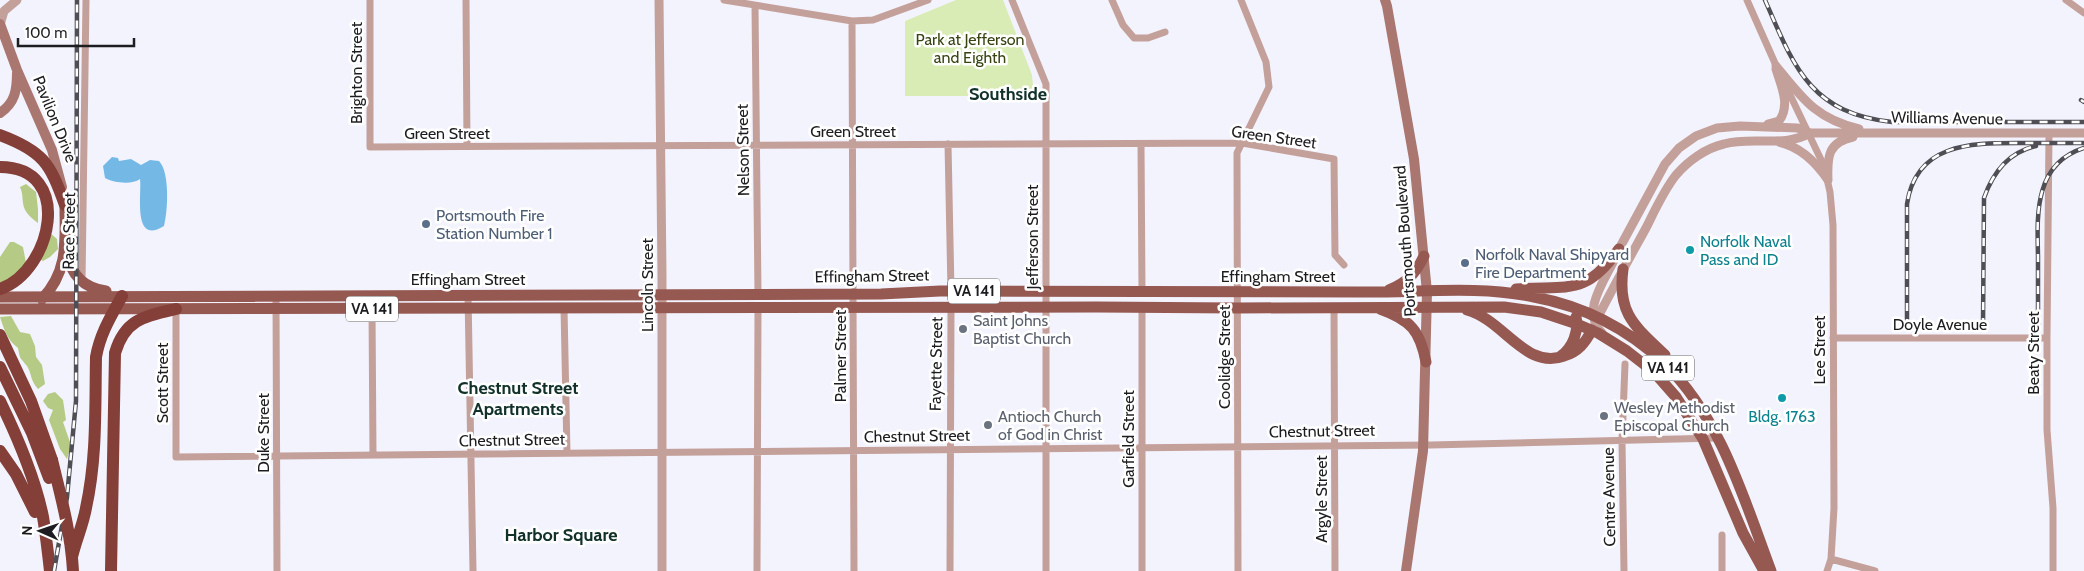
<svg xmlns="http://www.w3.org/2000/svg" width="2084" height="571" viewBox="0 0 2084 571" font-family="Cabin,sans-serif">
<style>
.green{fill:#daecb5}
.forest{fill:#b5cb85}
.water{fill:#74b9e6}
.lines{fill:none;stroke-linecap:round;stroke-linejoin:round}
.minor{stroke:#c4a09b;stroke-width:7}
.tertiary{stroke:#c4a09b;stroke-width:9}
.secondary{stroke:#aa7770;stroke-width:10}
.primary{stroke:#965951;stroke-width:11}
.motorway{stroke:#833f38;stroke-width:12}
.rail-casing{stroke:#4e4e54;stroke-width:4.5}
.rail{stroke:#fff;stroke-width:2.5;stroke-dasharray:8;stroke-linecap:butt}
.motorway-bridge{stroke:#833f38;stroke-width:12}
.service-dot{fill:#5c6f8a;stroke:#fff;stroke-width:2}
.culture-dot{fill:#0f9aa8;stroke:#fff;stroke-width:2}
.worship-dot{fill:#6b7280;stroke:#fff;stroke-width:2}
.labels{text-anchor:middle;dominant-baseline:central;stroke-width:5;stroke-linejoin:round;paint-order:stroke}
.shield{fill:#fff;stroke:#616164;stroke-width:1}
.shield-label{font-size:15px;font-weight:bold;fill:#1d1d21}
.park-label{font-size:16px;fill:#374411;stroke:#fff}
.street-label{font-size:16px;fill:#1d1d21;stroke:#fff}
.service-label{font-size:16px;fill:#4e5e75;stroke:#fff;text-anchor:start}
.culture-label{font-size:16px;fill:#0d838f;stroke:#fff;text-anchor:start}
.worship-label{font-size:16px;fill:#5b616d;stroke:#fff;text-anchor:start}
.neighbourhood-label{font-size:18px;font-weight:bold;fill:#11312a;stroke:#fff}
</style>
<rect width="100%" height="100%" fill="#f3f3fe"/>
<!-- green -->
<path class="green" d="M956 0H1003L1032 75 1034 96H905V21Z"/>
<!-- forest -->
<path class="forest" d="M26 184 36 192 38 209V223C31 218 24 212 23 203 22 196 23 194 20 187Z
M49 232 57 239 58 249 50 257 43 261 38 258Z
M10 242H14L23 247 26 263 20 271 0 286V257Z
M11 316 20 332 30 334 35 346 36 357 42 365 45 384 38 389C30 380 32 374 27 366 20 357 20 360 18 348 7 340 4 329 0 317Z
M55 392 63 400 66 420 63 422 71 445 67 459 60 449 49 420 53 410 48 408 43 401 48 394Z"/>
<!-- water -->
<path class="water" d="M112 157 118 158 119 161 131 159 141 165 150 160 159 161C170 172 168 211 164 226 132 246 142 194 140 179 132 185 114 183 105 178L103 166Z"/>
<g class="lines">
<!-- minor -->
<path class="minor" d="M370 0V147L1242 143 1334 159 1335 255 1344 265
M466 0 467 146
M724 0 852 21 873 20 928 0
M1012 0 1046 84V571
M1112 0 1123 25 1134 38H1148L1165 32
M1747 0 1778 70
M2066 0 2084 13
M755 6 758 294
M852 21 854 571
M1783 80 1824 166 1830 192 1833 225 1834 508 1831 559 1827 571
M2049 134 2047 338V430L2053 508V571
M948 144 951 291
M1141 144 1142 292
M82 282 86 0
M276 295 277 571
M468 295 473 571
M1334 307 1335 571
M564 308 567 453
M1142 308V571
M176 309V457L1431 445 1718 438
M372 309 373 455
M1833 338H2047
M1831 559 1875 571
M757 571 758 308
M950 571 951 307
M1238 571 1237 153 1269 87 1266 62 1241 0
M1624 571 1622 441 1625 364
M1722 571V535"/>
<!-- tertiary -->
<path class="tertiary" d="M659 0 662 275V571
M0 25 4 11 17 0
M1776 66C1802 98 1816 119 1859 129
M1768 124 1779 121C1791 105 1781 86 1776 69
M1779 142C1800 147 1816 162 1828 180
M1828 180C1827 157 1828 142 1853 137
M1595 323C1611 291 1629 259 1646 228 1655 210 1664 190 1676 175 1688 161 1706 148 1724 144 1752 136 1784 148 1810 133
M1602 333C1578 309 1610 275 1619 249L1665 164 1679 148 1696 136 1717 128 1740 126 1798 128 1810 133H2084"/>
<!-- secondary -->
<path class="secondary" d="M1385 0 1387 6 1414 159 1427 292 1423 451 1406 571
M0 24 17 70 52 150 62 187
M0 113C15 103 17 90 17 73"/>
<!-- primary -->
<path class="primary" d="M67 251C70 274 83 288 106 291
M1623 269C1617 314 1635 326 1665 355
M1516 289C1568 285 1585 297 1619 249
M1389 290C1407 283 1416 273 1424 256
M0 297 881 294 940 291C1079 292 1218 291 1358 292 1416 293 1477 285 1534 297 1583 306 1628 329 1664 363 1721 418 1744 499 1771 571
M42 299C69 271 65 241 65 205
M0 309 1096 307 1237 308 1504 307 1541 312 1577 324 1598 333 1627 351 1654 372 1676 397 1703 439 1743 533 1764 571
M1380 309C1411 320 1420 331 1426 362
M1467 310C1504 320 1525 370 1564 356 1578 352 1585 343 1592 330
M1561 356C1573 347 1579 331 1576 317"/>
<!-- motorway -->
<path class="motorway" d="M0 135C43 151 50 163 65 205
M0 167C75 167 52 271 0 289
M0 335 31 401 52 460
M0 367 32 433 49 478
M0 401C18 438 35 477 43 517 46 535 48 553 50 571
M0 451 16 474 35 512
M72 557C76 540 83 525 86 508 97 458 95 408 96 357 100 334 111 316 122 296
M111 571 115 353C125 319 145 316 176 309"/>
<!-- rail casing -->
<g class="rail-casing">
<path id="rail" d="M1765 0C1794 67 1810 113 1892 122H2084
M2081 100 2084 102
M1983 326 1984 198C1993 172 2009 152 2036 146
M2038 326C2038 303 2038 280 2038 256 2037 214 2034 164 2084 148
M1907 327V204C1916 144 1969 143 2018 143 2040 143 2062 143 2084 143
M54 571 67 497 76 401 77 0"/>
</g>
<!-- rail -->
<use href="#rail" class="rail"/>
<!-- motorway-bridge -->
<path class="motorway-bridge" d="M52 460C61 497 71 533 73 571"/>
</g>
<!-- markers -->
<g class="service-dot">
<circle cx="426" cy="224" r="5"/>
<circle cx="1465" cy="263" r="5"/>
</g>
<g class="culture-dot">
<circle cx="1690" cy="250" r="5"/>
<circle cx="1782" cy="398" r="5"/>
</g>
<g class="worship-dot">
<circle cx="963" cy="329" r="5"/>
<circle cx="1604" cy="416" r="5"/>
<circle cx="988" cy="425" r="5"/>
</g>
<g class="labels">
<!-- shield labels -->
<g class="shield">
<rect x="948" y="278.5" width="52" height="25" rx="4"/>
<rect x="346" y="296.5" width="52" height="25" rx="4"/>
<rect x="1642" y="355.5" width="52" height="25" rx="4"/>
</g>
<g class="shield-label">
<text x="974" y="291">VA 141</text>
<text x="372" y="309">VA 141</text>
<text x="1668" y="368">VA 141</text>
</g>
<!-- park labels -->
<g class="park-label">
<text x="970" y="39">Park at Jefferson<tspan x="970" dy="18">and Eighth</tspan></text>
</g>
<!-- street labels -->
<g class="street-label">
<text transform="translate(356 73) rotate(-90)">Brighton Street</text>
<text transform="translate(1947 118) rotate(1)">Williams Avenue</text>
<text transform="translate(55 119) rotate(68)">Pavilion Drive</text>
<text x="853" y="131">Green Street</text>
<text x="447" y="133">Green Street</text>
<text transform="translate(1274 137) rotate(8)">Green Street</text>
<text transform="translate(743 150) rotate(-91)">Nelson Street</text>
<text transform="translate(69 231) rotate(-89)">Race Street</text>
<text transform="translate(1032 237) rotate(-90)">Jefferson Street</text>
<text transform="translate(1405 241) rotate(-94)">Portsmouth Boulevard</text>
<text transform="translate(872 276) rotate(-1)">Effingham Street</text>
<text x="1278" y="276">Effingham Street</text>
<text x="468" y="279">Effingham Street</text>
<text transform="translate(647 285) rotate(-90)">Lincoln Street</text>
<text x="1940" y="324">Doyle Avenue</text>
<text transform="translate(1819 350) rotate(-90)">Lee Street</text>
<text transform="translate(2033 353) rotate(-90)">Beaty Street</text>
<text transform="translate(840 356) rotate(-90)">Palmer Street</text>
<text transform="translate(1224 357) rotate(-90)">Coolidge Street</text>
<text transform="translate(936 364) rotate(-89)">Fayette Street</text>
<text transform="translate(162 383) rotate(-90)">Scott Street</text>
<text transform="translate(1322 431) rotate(-1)">Chestnut Street</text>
<text transform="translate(263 433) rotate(-90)">Duke Street</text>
<text transform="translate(917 436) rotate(-1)">Chestnut Street</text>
<text transform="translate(1128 439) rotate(-90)">Garfield Street</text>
<text transform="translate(512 440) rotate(-1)">Chestnut Street</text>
<text transform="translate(1609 497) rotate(-91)">Centre Avenue</text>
<text transform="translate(1321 499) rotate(-90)">Argyle Street</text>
</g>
<!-- service labels -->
<g class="service-label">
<text x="436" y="215">Portsmouth Fire<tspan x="436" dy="18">Station Number 1</tspan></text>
<text x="1475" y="254">Norfolk Naval Shipyard<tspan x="1475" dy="18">Fire Department</tspan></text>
</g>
<!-- culture labels -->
<g class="culture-label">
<text x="1700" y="241">Norfolk Naval<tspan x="1700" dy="18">Pass and ID</tspan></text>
<text x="1782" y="416" text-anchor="middle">Bldg. 1763</text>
</g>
<!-- worship labels -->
<g class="worship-label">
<text x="973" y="320">Saint Johns<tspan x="973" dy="18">Baptist Church</tspan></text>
<text x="1614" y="407">Wesley Methodist<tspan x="1614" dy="18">Episcopal Church</tspan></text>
<text x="998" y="416">Antioch Church<tspan x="998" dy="18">of God in Christ</tspan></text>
</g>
<!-- neighbourhood labels -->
<g class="neighbourhood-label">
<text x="1008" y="94">Southside</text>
<text x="518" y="388">Chestnut Street<tspan x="518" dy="21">Apartments</tspan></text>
<text x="561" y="535">Harbor Square</text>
</g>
</g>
<!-- north arrow -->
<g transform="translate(40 531) rotate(272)" stroke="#ffffff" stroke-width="4" paint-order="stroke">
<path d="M0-4L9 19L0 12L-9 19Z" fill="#1d1d21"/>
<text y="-8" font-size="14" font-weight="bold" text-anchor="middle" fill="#1d1d21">N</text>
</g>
<!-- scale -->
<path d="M18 38v8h116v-8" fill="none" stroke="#1d1d21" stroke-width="2.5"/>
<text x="25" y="38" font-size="15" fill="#1d1d21" stroke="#ffffff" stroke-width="4" paint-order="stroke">100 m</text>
</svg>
